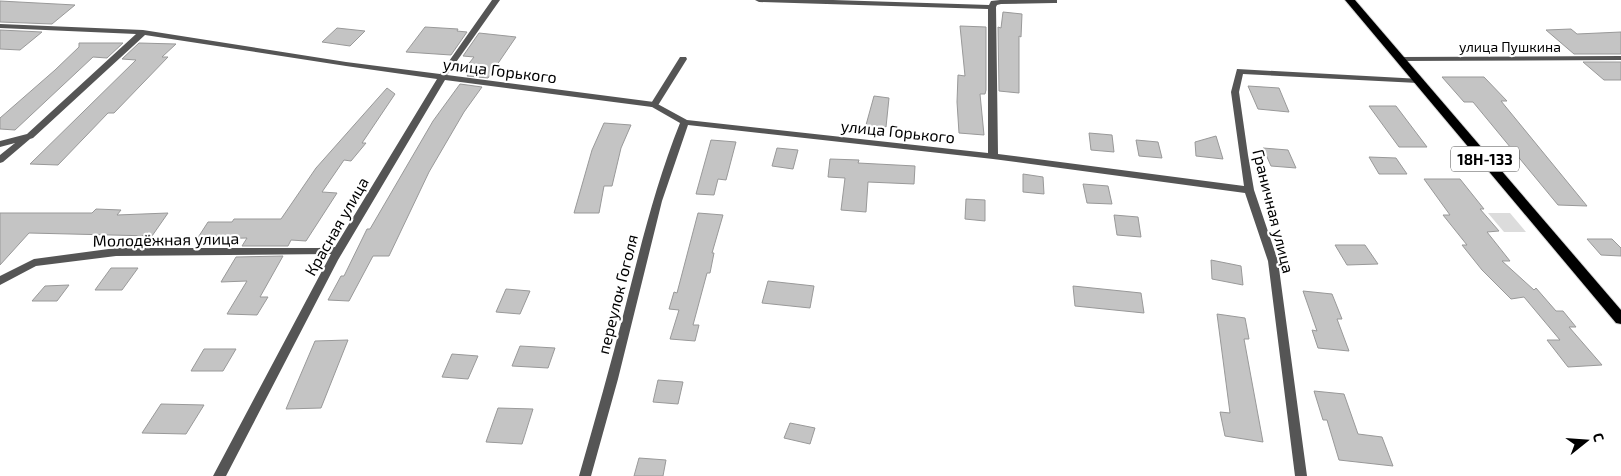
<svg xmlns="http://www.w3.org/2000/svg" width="1621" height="476" viewBox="0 0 1621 476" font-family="'Exo 2',sans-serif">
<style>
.green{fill:#dcdcdc}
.building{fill:#c4c4c4;stroke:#999}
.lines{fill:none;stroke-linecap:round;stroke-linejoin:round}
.primary-casing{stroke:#dbdbdb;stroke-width:2}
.service{fill:#555;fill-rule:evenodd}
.minor{fill:#555;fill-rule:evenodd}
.primary{fill:#000;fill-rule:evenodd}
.labels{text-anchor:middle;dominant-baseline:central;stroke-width:4.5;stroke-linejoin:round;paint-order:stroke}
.far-street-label{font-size:14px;fill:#000;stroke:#fff}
.shield{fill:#fff;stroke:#4c4c4c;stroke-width:1}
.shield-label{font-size:15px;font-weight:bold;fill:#000}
.street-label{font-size:16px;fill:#000;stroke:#fff}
</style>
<rect width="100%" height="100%" fill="#fff"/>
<!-- green -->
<path class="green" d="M1488 213H1510L1526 232H1504Z"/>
<!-- building -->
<path class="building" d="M0 1 75 5 52 24 0 22Z
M1003 12 1022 14 1021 37 1019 36V93L999 91 998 27 1001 28Z
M960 26 986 27V90L985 94H980L984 135 959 133 957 102 958 75 965 76Z
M425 27 458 29 457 31 467 32 451 55 406 52Z
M337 28 365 31 350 46 322 42Z
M1571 29 1577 34 1621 32V54H1574L1546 30Z
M0 30 42 32 20 50 0 49Z
M479 33 516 37 488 78 467 76 469 73 462 72 474 57 463 56Z
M79 43H123L107 58 93 57 15 130 0 129V118L55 70 79 47Z
M139 43 176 44 162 57H168L114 113H108L58 165 30 164 136 60 122 59Z
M1583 62H1621V80H1604Z
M1442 77H1484L1507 101H1501L1587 206 1558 205 1473 102H1464Z
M460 84 482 87 464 112 429 172 389 256H373L349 301 328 300 341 276H344L367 229H370L433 121Z
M1248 86 1279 88 1289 112 1258 109Z
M387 88 395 94 362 143H366L351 161 344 160 322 192 337 193 306 241 291 240 288 246H242L247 238 197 239 208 222H232L234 219H281L316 168Z
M874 96 889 98 886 127 866 125Z
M1369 106H1396L1427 147H1399Z
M604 123 631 125 621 148 612 186H604L599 213H574L592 150Z
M1089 133 1112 135 1114 152 1091 150Z
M1216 136 1223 159 1196 156 1195 142Z
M711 140 736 142 726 180 718 179 714 195 696 194Z
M1136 140 1158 142 1162 158 1139 156Z
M777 148 798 150 793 169 772 166Z
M1263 148 1288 150 1296 168 1271 166Z
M1369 157 1396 158 1407 174H1379Z
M830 159 859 160 858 163 915 166 914 184 868 182 866 212 841 210 845 178 828 177Z
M1023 174 1043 177 1044 194 1023 192Z
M1424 179H1460L1484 209H1480L1499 231 1487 232 1510 261H1502L1534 290 1536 288 1556 311H1563L1576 327H1569L1602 365 1568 367 1547 340H1560L1524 297 1511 299 1482 270 1462 245H1467L1443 215H1450Z
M1083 184 1108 186 1112 204 1087 203Z
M966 199 985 200V221L965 219Z
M96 209 121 210 117 215 168 213 152 236 29 233 0 265V213H92Z
M698 213 723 215 712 253H714L710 273H707L693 325H699L695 341 670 339 679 310 669 309 674 292 677 293Z
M1114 215 1138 217 1141 237 1117 235Z
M1587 239H1612L1621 248V256L1601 255Z
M1335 245H1365L1378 264 1347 265Z
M283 256 260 297H268L257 315 227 314 247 281 221 282 236 257Z
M1211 260 1241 266 1243 285 1212 279Z
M111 268H138L122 290H95Z
M768 281 814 286 810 308 762 303Z
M69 285 57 301H32L45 286Z
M1073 286 1141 293 1144 313 1075 306Z
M506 289 530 291 520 314 496 312Z
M1303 291 1332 294 1342 319H1337L1349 351 1318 348 1312 330 1317 331Z
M1217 314 1245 318 1249 339H1244L1263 442 1225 436 1220 412 1230 413Z
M348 340 321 408 286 409 315 341Z
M520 346 555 348 548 368 512 366Z
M204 349H236L223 371H191Z
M452 354 478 356 468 379 442 377Z
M658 380 683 382 678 404 653 402Z
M1314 391 1344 394 1358 434 1382 437 1393 466 1339 460 1327 420H1323Z
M161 404 204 405 186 434 142 433Z
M498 408 533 409 522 444 486 442Z
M790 423 815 428 810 444 784 438Z
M639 458 666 460 663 476H634Z"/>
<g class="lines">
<!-- primary casing -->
<g class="primary-casing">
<path id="primary" d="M1345 0H1355L1621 310V324L1616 323Z"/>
</g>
<!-- service -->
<path class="service" d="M680 57H686L687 59 657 107H651L650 105Z"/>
<!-- minor -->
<path class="minor" d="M492 0H500L447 75 654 102 687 120 988 153V9L759 2 755 0H833L989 5 991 1 1000 0H1057V3H1054L1001 4 997 5 996 7 998 154 1244 186 1231 92 1237 69 1421 79 1422 81 1418 83 1243 74 1239 92 1248 155 1254 190 1278 261 1307 476H1295L1268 261 1245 193 993 159 688 125 662 201 618 379 591 476H579C595 420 611 364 625 308 641 245 656 183 680 123L652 107 445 80 338 260 226 476H213L331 254 116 256 36 266 0 285V276L34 259 116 248H318L335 247 437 79 346 66 145 35 33 138 30 139 3 162 0 163V155L15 143 0 147V141L27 134 136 34 0 28V24L143 30 346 62 440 74Z
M1621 56V60L1400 61 1396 59 1400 57Z"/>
<!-- primary -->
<use href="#primary" class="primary"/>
</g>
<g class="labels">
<!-- far-street labels -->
<g class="far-street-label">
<text x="1510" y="46">улица Пушкина</text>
</g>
<!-- shield labels -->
<rect class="shield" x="1451" y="146.5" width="68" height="25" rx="4"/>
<g class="shield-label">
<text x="1485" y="159">18Н-133</text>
</g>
<!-- street labels -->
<g class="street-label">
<text transform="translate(500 70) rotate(7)">улица Горького</text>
<text transform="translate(898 131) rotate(6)">улица Горького</text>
<text transform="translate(1274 211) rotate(76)">Граничная улица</text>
<text transform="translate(336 226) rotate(-60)">Красная улица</text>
<text transform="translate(166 239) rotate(-1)">Молодёжная улица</text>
<text transform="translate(617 294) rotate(-76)">переулок Гоголя</text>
</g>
</g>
<!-- north arrow -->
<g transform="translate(1586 441) rotate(73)" stroke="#ffffff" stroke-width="4" paint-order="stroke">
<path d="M0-4L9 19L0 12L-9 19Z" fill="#000000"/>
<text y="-8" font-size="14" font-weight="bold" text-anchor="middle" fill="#000000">С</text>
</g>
</svg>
